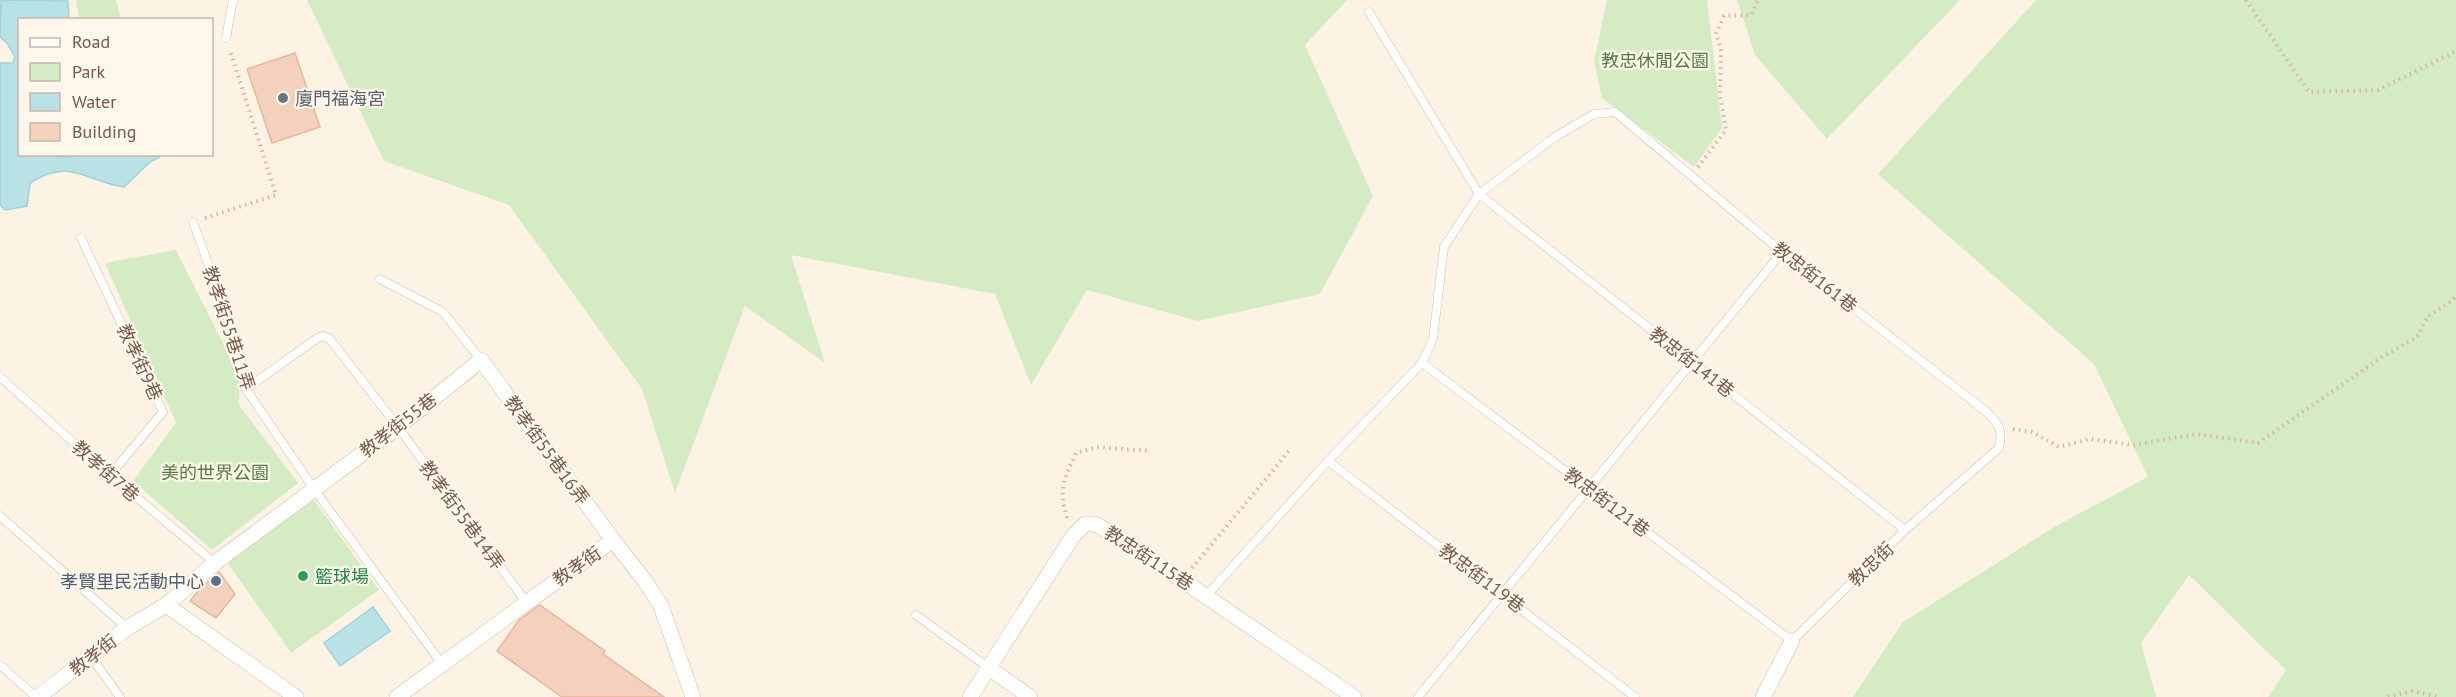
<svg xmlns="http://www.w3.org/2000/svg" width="2456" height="697" viewBox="0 0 2456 697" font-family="'PT Sans','Noto Sans TC',sans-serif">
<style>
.green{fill:#d4ebc3}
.water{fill:#b9e2e7;stroke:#9fd2da;stroke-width:1.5}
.building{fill:#f3d1bc;stroke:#e7b69c;stroke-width:1.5}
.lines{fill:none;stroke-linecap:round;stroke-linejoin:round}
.lane-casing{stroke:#d1bcad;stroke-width:9}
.street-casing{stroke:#d1bcad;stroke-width:16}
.path{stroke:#d9b49f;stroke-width:4;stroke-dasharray:1.5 4.5;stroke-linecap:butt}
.lane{stroke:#fff;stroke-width:8}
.street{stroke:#fff;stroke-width:15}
.worship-dot{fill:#6b7280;stroke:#fff7ec;stroke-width:2}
.leisure-dot{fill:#2e9e5b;stroke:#fff7ec;stroke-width:2}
.service-dot{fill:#5c6f8a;stroke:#fff7ec;stroke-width:2}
.labels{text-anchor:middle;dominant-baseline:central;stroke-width:4.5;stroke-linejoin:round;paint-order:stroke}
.park-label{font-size:18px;fill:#547d41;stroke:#fff7ec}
.worship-label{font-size:18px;fill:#5b616d;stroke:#fff7ec;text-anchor:start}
.street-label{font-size:18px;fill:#775849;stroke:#fff7ec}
.leisure-label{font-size:18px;fill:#27864d;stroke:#fff7ec;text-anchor:start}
.service-label{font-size:18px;fill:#4e5e75;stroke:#fff7ec;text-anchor:end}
</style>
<rect width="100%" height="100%" fill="#fdf3e5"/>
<!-- green -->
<path class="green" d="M76 0H116L121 19H79Z
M307 0H1347L1305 45 1373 196 1320 294 1198 321 1087 290 1031 385 995 294 791 255 825 363 745 306 675 493 642 389 509 205 384 161Z
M1607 0H1707L1722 128 1694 167 1602 98 1594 61Z
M1737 0H1960L1827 139 1755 55Z
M2036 0H2456V697H2268L2286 670 2189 575 2141 643 2156 697H1853L1903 622 2056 526 2148 477 2094 364 1878 174Z
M176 250 240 377 239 405 298 483 212 550 133 481 176 423 105 263Z
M314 500 379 590 291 653 227 562Z"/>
<!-- water -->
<path class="water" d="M1 0 68 1 69 19 20 20V154L69 157 91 154 163 155 150 162 124 187C85 181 70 157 30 183L27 206 5 210 0 205V63H13L15 57 7 43 0 37Z
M373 607 390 631 340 666 324 643Z"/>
<!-- building -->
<path class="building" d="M295 53 320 127 272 143 247 69Z
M219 572 235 594 216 618 190 601 199 590Z
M540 605 605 651 603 654 664 697H562L497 651 519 620Z"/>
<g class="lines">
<!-- lane casing -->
<g class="lane-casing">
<path id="lane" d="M1369 12 1479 194 1905 530
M226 38 233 0
M193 222 239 349 246 389 314 489 442 664
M81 238 163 412 110 475
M380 279 443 312 481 360
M0 377 110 475 215 563
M246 389 316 339 323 336 329 338 398 427 526 602
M1328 461 1635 697
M0 516 127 628
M1207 595 1328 461 1422 363 1433 339 1444 247 1479 194 1555 137 1594 114 1615 112 1782 252 1988 413C2000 426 2003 431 1999 448L1905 530 1792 641 1422 363
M916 615 989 668
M91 657 120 697
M0 665 36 697
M1418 697 1782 252"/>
</g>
<!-- street casing -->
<g class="street-casing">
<path id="street" d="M166 605 296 697
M989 668 1030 697
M38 697 127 628 166 605 215 563 398 427 481 360 613 540 645 581 661 606 693 697
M397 697 613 540
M970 697 1073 536 1085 524H1095L1120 538 1354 697
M1763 697 1792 641"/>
</g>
<!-- path -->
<path class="path" d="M2246 0 2309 92 2378 90 2456 51
M1698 167 1726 130 1720 94 1721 49 1716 34 1724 16 1751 15 1758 0
M205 218 276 195 230 50
M2013 429 2032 432 2059 447 2090 439 2133 445 2197 434 2258 443 2382 357 2417 337 2428 316 2453 300 2456 295
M1067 518C1058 488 1064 480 1076 453L1097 447 1149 451
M1192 568 1289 451
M2388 697 2413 691 2439 697"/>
<!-- lane -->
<use href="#lane" class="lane"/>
<!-- street -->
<use href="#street" class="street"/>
</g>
<!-- markers -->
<circle class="worship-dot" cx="283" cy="98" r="6"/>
<circle class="leisure-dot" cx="303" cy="576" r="6"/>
<circle class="service-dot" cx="216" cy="581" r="6"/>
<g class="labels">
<!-- park labels -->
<g class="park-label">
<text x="1655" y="60">教忠休閒公園</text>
<text x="215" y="472">美的世界公園</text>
</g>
<!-- worship labels -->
<g class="worship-label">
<text x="295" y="98">廈門福海宮</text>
</g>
<!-- street labels -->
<g class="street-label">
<text transform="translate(1815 277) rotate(38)">教忠街161巷</text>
<text transform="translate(229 328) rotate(72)">教孝街55巷11弄</text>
<text transform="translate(140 362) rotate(65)">教孝街9巷</text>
<text transform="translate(1692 362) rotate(38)">教忠街141巷</text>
<text transform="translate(398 425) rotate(-38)">教孝街55巷</text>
<text transform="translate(547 450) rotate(54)">教孝街55巷16弄</text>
<text transform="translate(106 471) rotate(41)">教孝街7巷</text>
<text transform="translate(1607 502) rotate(37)">教忠街121巷</text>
<text transform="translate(462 515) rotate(54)">教孝街55巷14弄</text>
<text transform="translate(1149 558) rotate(33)">教忠街115巷</text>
<text transform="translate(1871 564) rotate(-44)">教忠街</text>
<text transform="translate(577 566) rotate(-35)">教孝街</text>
<text transform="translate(1482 578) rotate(37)">教忠街119巷</text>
<text transform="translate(93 655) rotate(-38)">教孝街</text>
</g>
<!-- leisure labels -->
<g class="leisure-label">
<text x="315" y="576">籃球場</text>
</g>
<!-- service labels -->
<g class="service-label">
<text x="204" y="581">孝賢里民活動中心</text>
</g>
</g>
<!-- legend -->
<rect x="18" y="18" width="195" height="138" fill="#fff7ec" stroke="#c9b7ab" stroke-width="1.5"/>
<rect x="30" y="38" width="30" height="9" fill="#ffffff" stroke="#c9b7ab" stroke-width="1.5"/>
<text x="72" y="48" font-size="18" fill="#775849">Road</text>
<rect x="30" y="63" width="30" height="18" fill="#d4ebc3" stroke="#c9b7ab" stroke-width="1.5"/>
<text x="72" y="78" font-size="18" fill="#775849">Park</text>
<rect x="30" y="93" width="30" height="18" fill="#b9e2e7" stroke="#c9b7ab" stroke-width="1.5"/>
<text x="72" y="108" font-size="18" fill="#775849">Water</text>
<rect x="30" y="123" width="30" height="18" fill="#f3d1bc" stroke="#c9b7ab" stroke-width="1.5"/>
<text x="72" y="138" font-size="18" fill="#775849">Building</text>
</svg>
